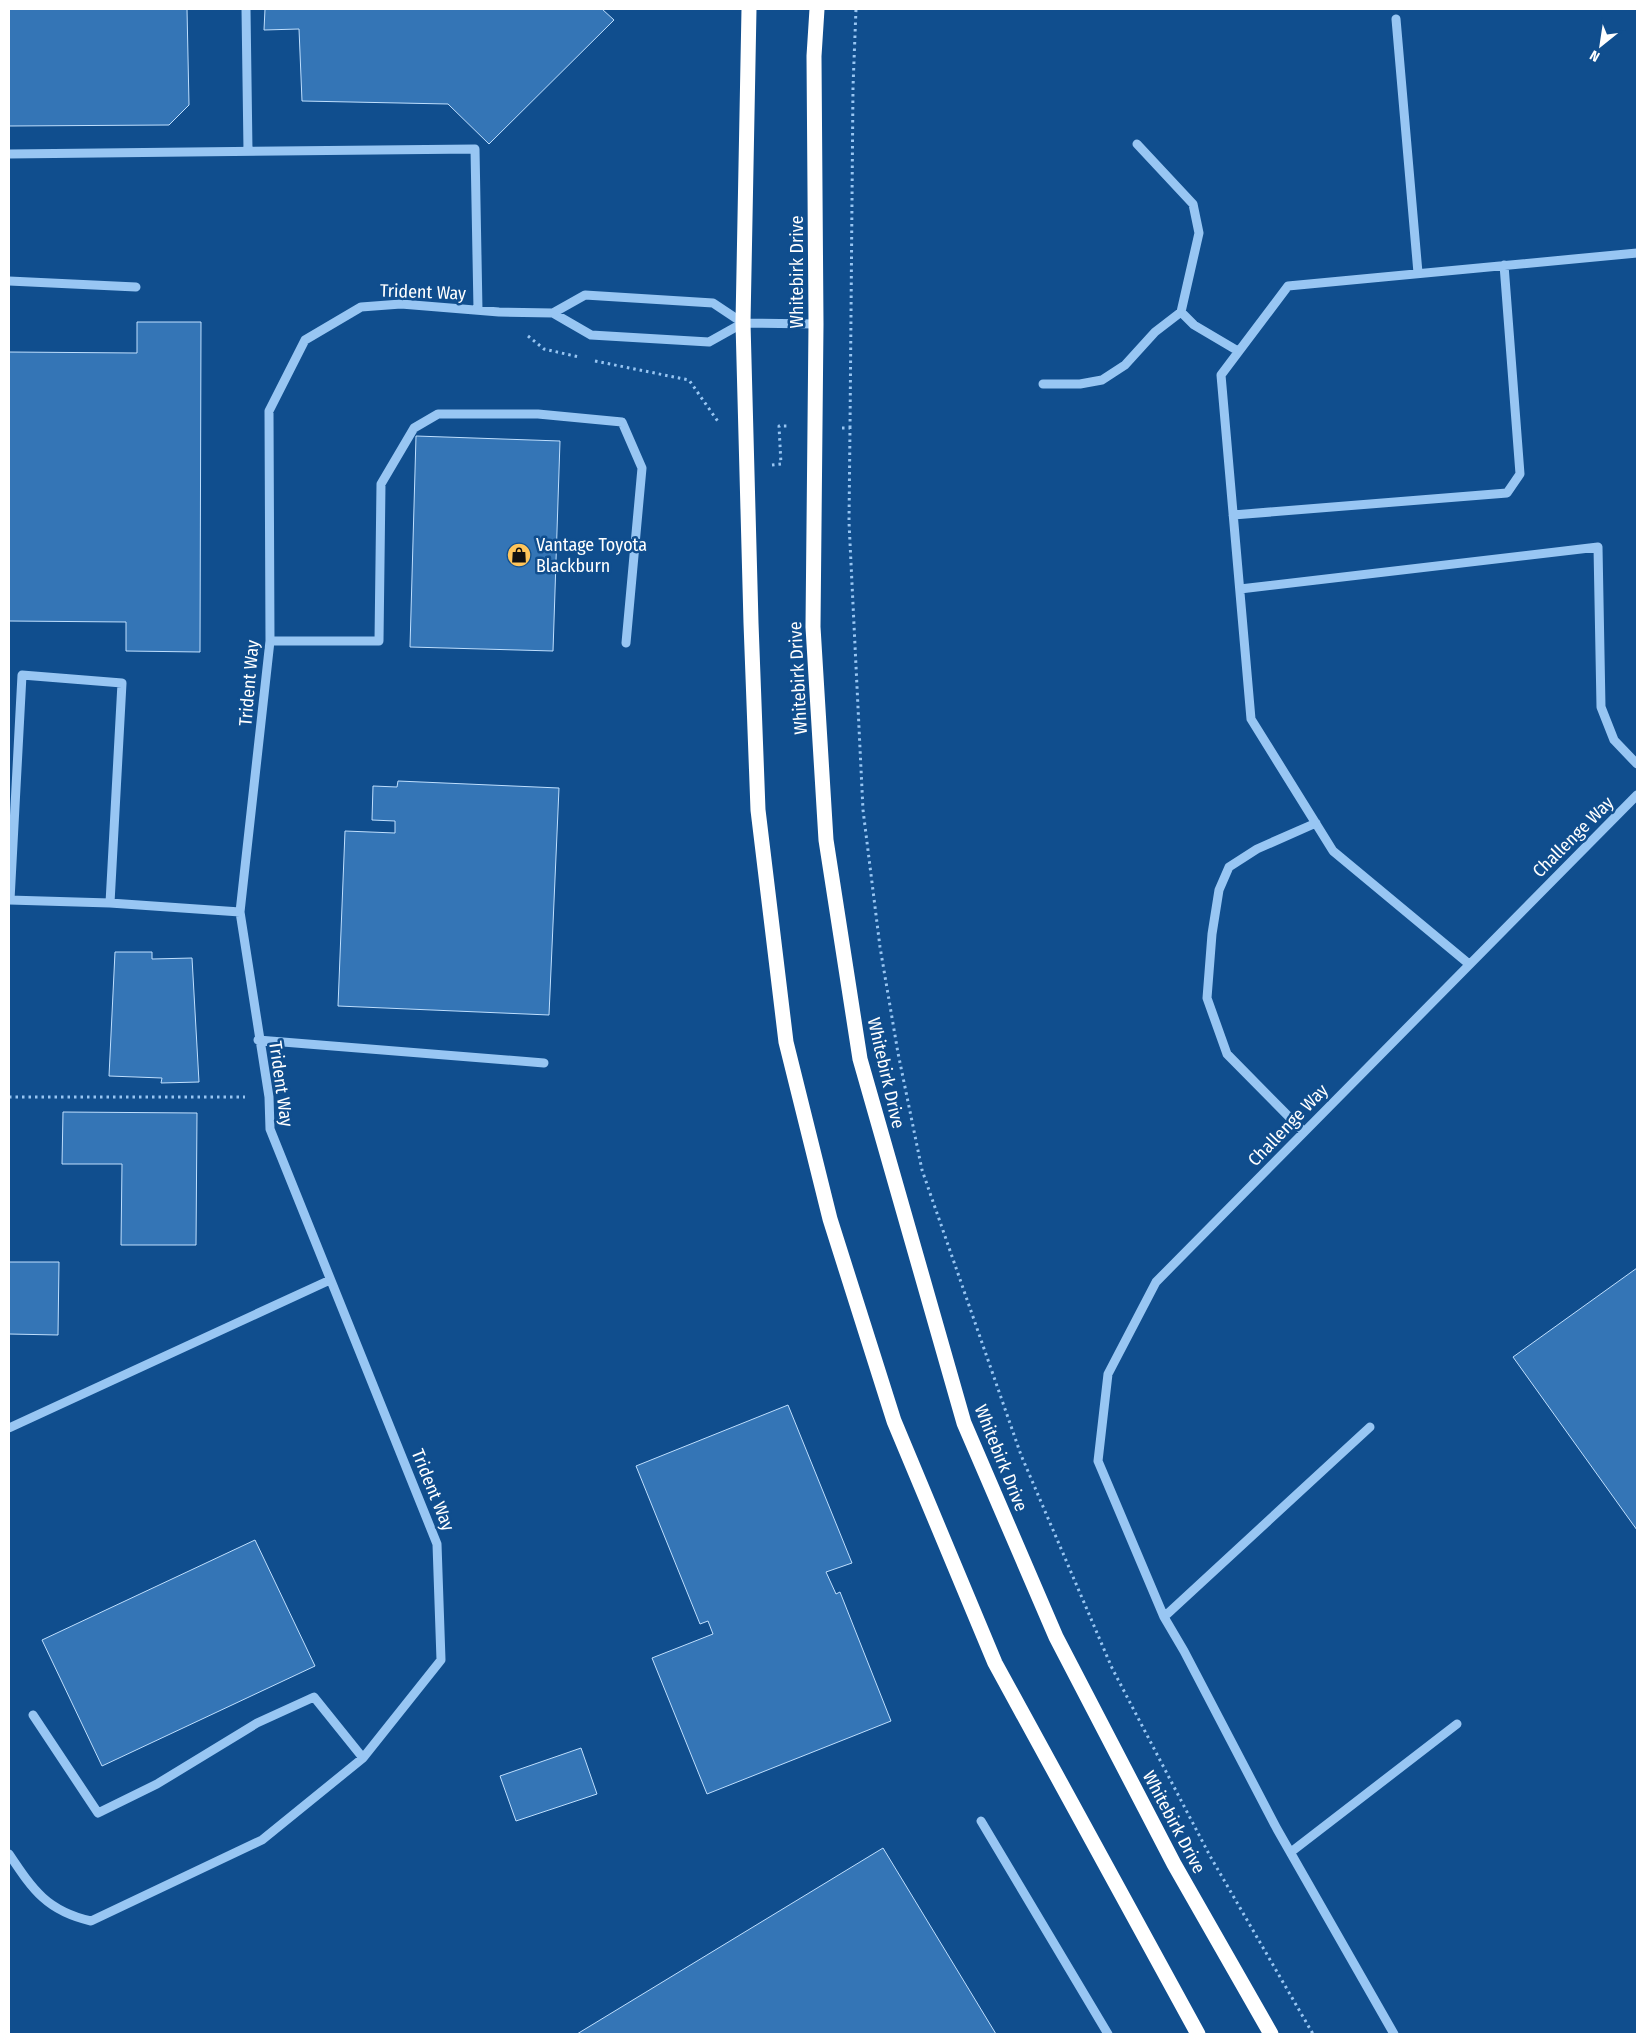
<svg xmlns="http://www.w3.org/2000/svg" width="1646" height="2043" viewBox="0 0 1646 2043" font-family="'Fira Sans Condensed',sans-serif">
<style>
.building{fill:#3475b6;stroke:#bfdffe}
.lines{fill:none;stroke-linecap:round;stroke-linejoin:round}
.path{stroke:#98c6f3;stroke-width:3;stroke-dasharray:2.5 4;stroke-linecap:butt}
.minor{stroke:#98c6f3;stroke-width:9}
.highway{stroke:#fff;stroke-width:15}
.labels{text-anchor:middle;dominant-baseline:central;stroke-width:5;stroke-linejoin:round;paint-order:stroke}
.street-label{font-size:18px;fill:#fff;stroke:#104e8e}
.poi-label{font-size:18px;fill:#fff;stroke:#104e8e;text-anchor:start}
</style>
<rect width="100%" height="100%" fill="#104e8e"/>
<!-- building -->
<path class="building" d="M9 9H187L189 105 169 125 9 126Z
M265 9H602L614 20 489 144 448 104 302 101 299 29 264 30Z
M137 322H201L200 652 126 651V622L9 621V352L137 353Z
M416 436 560 441 553 651 410 647Z
M398 781 559 788 549 1015 338 1006 345 831 395 833V821L372 820 373 786 397 787Z
M115 952H152V959L192 958 199 1082 161 1083 162 1078 109 1076Z
M63 1112 197 1113 196 1245H121L122 1164H62Z
M9 1262H59L58 1335 9 1334Z
M1637 1268V1530L1513 1357Z
M788 1405 852 1563 826 1572 836 1594 840 1592 891 1721 707 1794 652 1658 713 1634 708 1621 700 1624 636 1466Z
M255 1540 315 1666 102 1766 42 1640Z
M581 1748 597 1794 516 1821 500 1776Z
M883 1848 996 2034H577Z"/>
<g class="lines">
<!-- path -->
<path class="path" d="M528 336 544 349 579 357
M595 361 689 380 719 423
M842 428H850L849 522 863 810 880 947 898 1053 922 1170 1021 1455 1112 1668 1210 1856 1313 2034
M850 428 853 87 856 9
M772 465 781 464 779 426H788
M9 1097H245"/>
<!-- minor -->
<path class="minor" d="M246 9 248 151
M1396 19 1418 273
M1137 144 1193 204 1199 233 1181 312 1194 325 1238 351
M9 154 475 149 478 310
M9 281 136 287
M553 313 585 295 713 303 743 323
M1043 384H1080L1102 380 1125 365 1155 332 1181 312
M1233 515 1507 493 1520 474 1504 265
M1240 589 1598 547 1601 707 1614 740 1637 764
M270 641H379L381 484 414 428 438 414H538L622 422 642 468 626 643
M9 900 110 903 240 912
M10 900 22 675 122 683 110 903
M1469 964 1333 851 1251 719 1221 375 1288 286 1637 253
M258 1040 544 1063
M1304 1132 1227 1054 1207 998 1212 934 1219 890 1229 867 1257 849 1316 823
M9 1428 330 1280
M1164 1617 1370 1427
M33 1715 98 1813 157 1784 257 1723 314 1697 363 1758
M981 1821 1108 2034
M1291 1852 1457 1724
M9 1854C33 1890 47 1911 91 1921L262 1840 363 1758 441 1660 437 1544 270 1129 269 1097 240 912 270 641 269 411 305 340 361 307 401 304 499 312 553 313 591 335 709 342 743 323 816 324
M1394 2034 1277 1829 1184 1651 1164 1617 1098 1461 1108 1374 1156 1282 1637 795"/>
<!-- highway -->
<path class="highway" d="M749 9 743 323 751 623 758 810 786 1042 830 1219 894 1421 995 1663 1198 2034
M817 9 814 56 816 324 813 627 826 840 860 1059 964 1423 1056 1637 1174 1864 1271 2034"/>
</g>
<!-- icons -->
<defs>
<g id="shop-disc" transform="scale(1.25)"><circle r="9.5" fill="#ffc55a" stroke="#104e8e"/><path d="M-5-2.5h2.3a2.7 3.5 0 0 1 5.4 0H5L5.5 6h-11ZM-1.5-2.5h3a1.5 2.3 0 0 0-3 0Z" fill="#111"/></g>
</defs>
<g fill-rule="evenodd">
<use href="#shop-disc" x="519" y="555"/>
</g>
<g class="labels">
<!-- street labels -->
<g class="street-label">
<text transform="translate(797 272) rotate(-90)">Whitebirk Drive</text>
<text transform="translate(423 292) rotate(2)">Trident Way</text>
<text transform="translate(798 678) rotate(-93)">Whitebirk Drive</text>
<text transform="translate(249 683) rotate(-85)">Trident Way</text>
<text transform="translate(1573 837) rotate(-45)">Challenge Way</text>
<text transform="translate(886 1073) rotate(77)">Whitebirk Drive</text>
<text transform="translate(281 1084) rotate(82)">Trident Way</text>
<text transform="translate(1288 1125) rotate(-46)">Challenge Way</text>
<text transform="translate(1001 1458) rotate(68)">Whitebirk Drive</text>
<text transform="translate(433 1490) rotate(68)">Trident Way</text>
<text transform="translate(1174 1822) rotate(62)">Whitebirk Drive</text>
</g>
<!-- poi labels -->
<g class="poi-label">
<text x="536" y="545">Vantage Toyota<tspan x="536" dy="21">Blackburn</tspan></text>
</g>
</g>
<!-- border -->
<rect width="1646" height="2043" fill="none" stroke="#ffffff" stroke-width="20"/>
<!-- north arrow -->
<g transform="translate(1601 45) rotate(210)" stroke="#104e8e" stroke-width="4" paint-order="stroke">
<path d="M0-4L9 19L0 12L-9 19Z" fill="#ffffff"/>
<text y="-8" font-size="14" font-weight="bold" text-anchor="middle" fill="#ffffff">N</text>
</g>
</svg>
